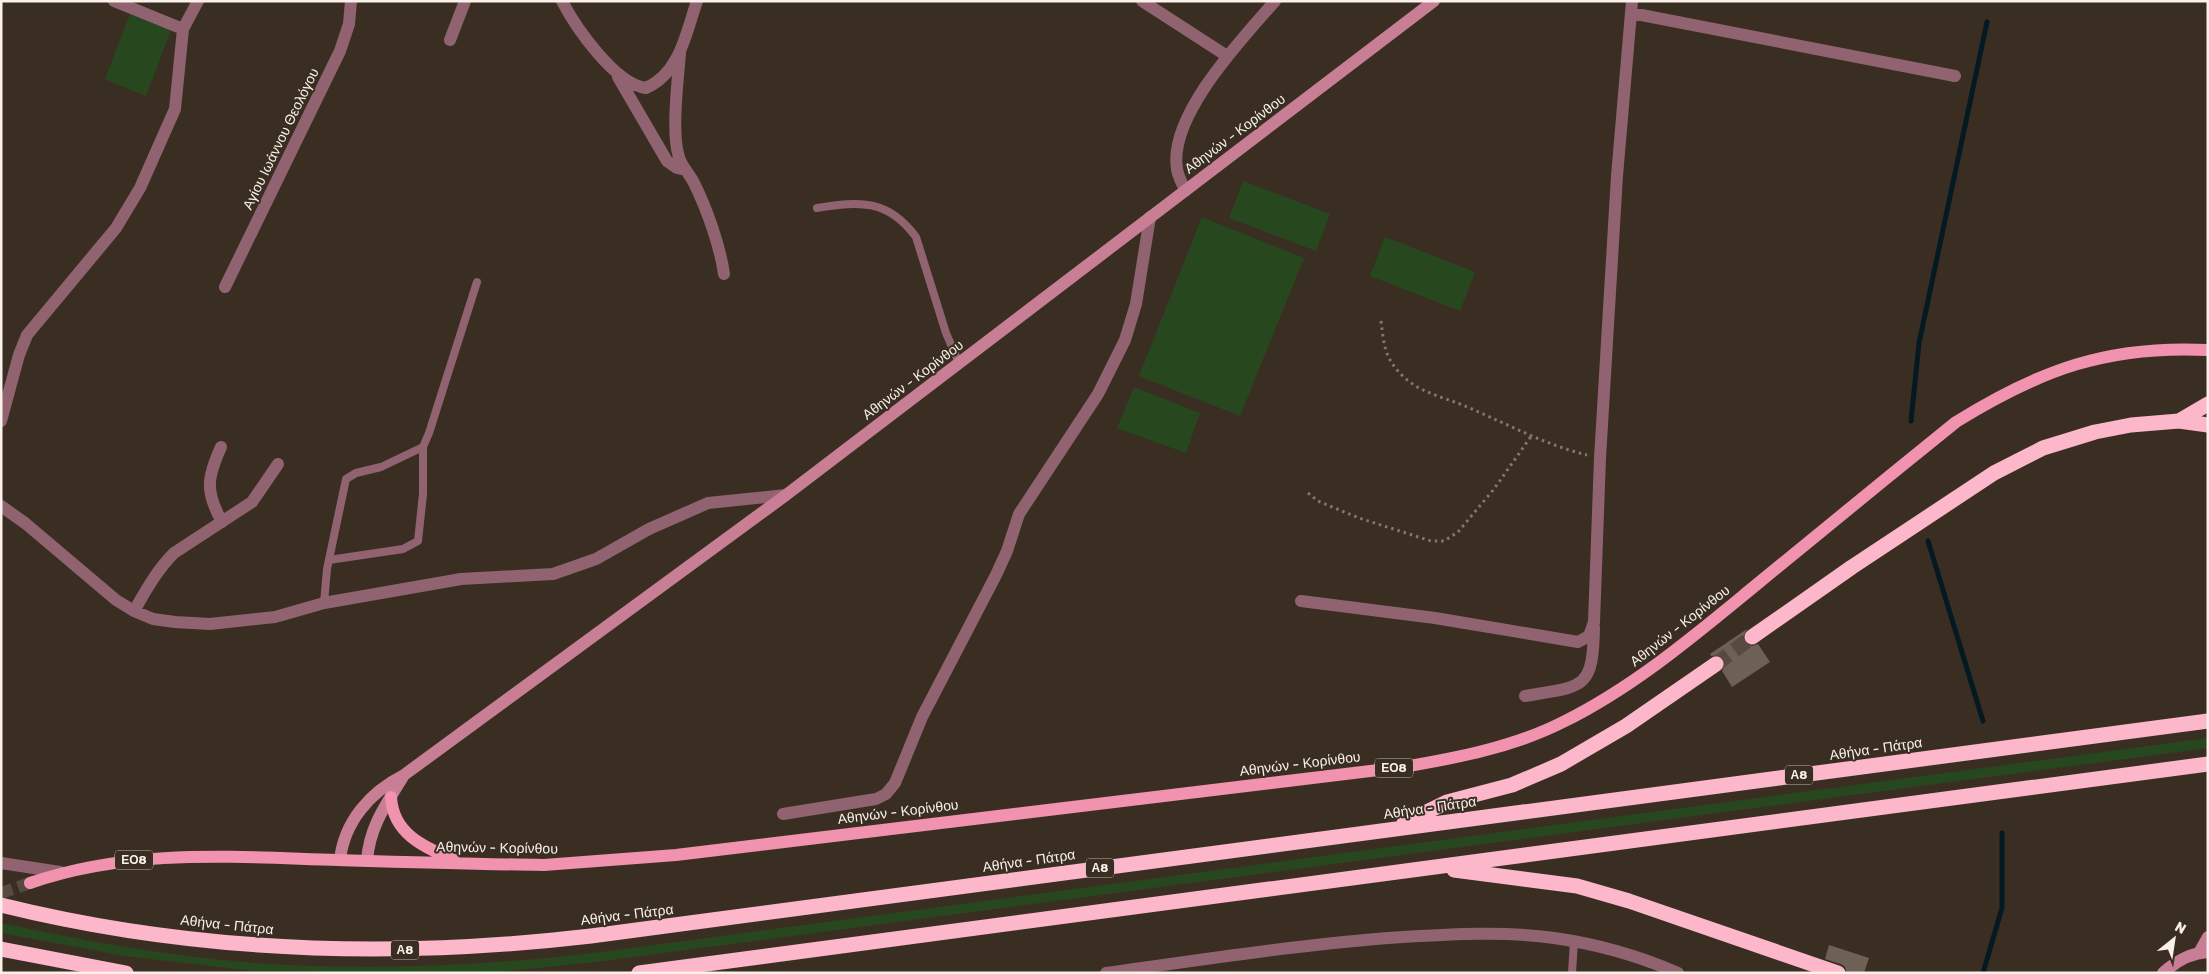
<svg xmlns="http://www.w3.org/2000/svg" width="2209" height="974" viewBox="0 0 2209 974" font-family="Rubik,sans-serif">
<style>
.green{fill:#27481e}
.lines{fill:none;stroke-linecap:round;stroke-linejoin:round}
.stream{stroke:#051922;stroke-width:5}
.building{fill:#6f6055}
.primary-tunnel{stroke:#574b41;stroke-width:12;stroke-dasharray:12 6;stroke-linecap:butt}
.motorway-tunnel{stroke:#574b41;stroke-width:15;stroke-dasharray:15 8;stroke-linecap:butt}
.path{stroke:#82786e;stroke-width:3;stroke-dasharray:2.5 4;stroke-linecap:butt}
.service{stroke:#916370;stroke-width:8}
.minor{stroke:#916370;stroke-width:12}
.secondary{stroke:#c87e94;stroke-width:12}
.primary{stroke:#f192af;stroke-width:12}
.motorway{stroke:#fcb7ca;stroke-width:15}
.labels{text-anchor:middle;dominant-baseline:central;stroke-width:4;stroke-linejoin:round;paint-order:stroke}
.shield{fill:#3a2e23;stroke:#c0b6ae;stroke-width:1}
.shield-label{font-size:12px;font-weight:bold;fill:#f9f1ea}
.street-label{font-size:14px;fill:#f9f1ea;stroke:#3a2e23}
</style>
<rect width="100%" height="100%" fill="#3a2e23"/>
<!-- green -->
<path class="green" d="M130 14 171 30 146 96 105 79Z
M1243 181 1330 214 1316 251 1229 218Z
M1202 217 1304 258 1240 416 1139 376Z
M1385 237 1475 272 1460 311 1370 276Z
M1134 387 1200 413 1186 453 1117 428Z
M2208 738V748L596 962 487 973 253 971 125 956 1 933V923C85 941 169 956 255 963 368 971 481 966 594 953Z"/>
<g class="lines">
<!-- stream -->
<path class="stream" d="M1911 421 1919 343 1987 22
M1928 541 1983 721
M1983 973 2002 908V833"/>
</g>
<!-- building -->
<path class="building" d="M1747 629 1743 637 1745 643 1752 646 1758 644 1770 662 1732 687 1722 671 1725 664 1724 659 1720 655 1711 656 1710 654Z
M1829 945 1869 958 1864 973H1847L1845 967 1841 964 1825 959Z"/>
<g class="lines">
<!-- primary-tunnel -->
<path class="primary-tunnel" d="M1 893 30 883"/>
<!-- motorway-tunnel -->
<path class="motorway-tunnel" d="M1716 664 1752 637"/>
<!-- path -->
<path class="path" d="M1381 321C1384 346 1385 360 1405 378 1420 392 1442 397 1460 404 1502 421 1542 444 1587 455
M1308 493 1318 501 1359 518 1431 541H1444L1458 532 1494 489 1532 435"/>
<!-- service -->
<path class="service" d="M817 208C860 201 888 199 916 237L946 333 959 363
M329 560 403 549 418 541 423 494V447
M324 603 327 569 346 479 356 473 381 467 423 447 429 433 477 282
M1572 973 1574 941"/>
<!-- minor -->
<path class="minor" d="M114 1 183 29
M562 1C576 28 615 84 646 88 680 73 686 33 697 1
M1142 1 1227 56
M1631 13 1955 76
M450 40 465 1
M680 53C678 79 671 134 679 157 681 166 690 174 694 183 707 209 720 246 724 274
M618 77 667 161 677 168 686 170
M1185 191C1183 184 1178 177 1177 169 1168 116 1242 39 1275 1
M225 287 340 51 349 24 351 1
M1 421 19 355 27 335 116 228 140 188 175 109 183 29 198 1
M221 447C207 478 205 491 222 522
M1 506 25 523 116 600 134 611 153 619 175 622 210 624 275 617 324 603 461 579 553 574 596 559 649 529 708 503 786 495
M1301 601 1435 618 1578 642 1589 636 1594 622 1600 458 1617 176 1632 1
M134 611C146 590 157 570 174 553L252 502 278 464
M1525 696C1583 686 1593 691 1594 627
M783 814 876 799 886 794 895 783 922 717 996 575 1007 551 1019 514 1098 394 1125 340 1136 304 1150 217
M1 863 60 872
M1106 973C1205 959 1303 944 1403 937 1453 934 1505 931 1554 938 1597 944 1639 956 1678 973"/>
<!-- secondary -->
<path class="secondary" d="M340 860C344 822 370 792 404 775L786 495 1434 1
M367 860C370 825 386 805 404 775
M2199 953 2208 937
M2163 973C2176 961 2190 953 2208 952"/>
<!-- primary -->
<path class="primary" d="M391 797C393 834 424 847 454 860
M30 883C132 848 233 857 338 860 407 862 475 864 544 865L676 855 1403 767C1456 758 1514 747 1563 722 1634 687 1695 635 1756 585 1823 530 1889 476 1956 422 2040 370 2107 345 2208 350"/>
<!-- motorway -->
<path class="motorway" d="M2179 421 2208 404
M1752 637 1852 567 1994 473 2043 448 2095 432 2131 425 2179 421 2208 425
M1404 823 1447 802 1512 785 1561 764 1626 726 1716 664
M1454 870 1577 886 1629 901 1838 973
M1 905C195 953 394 959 591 936L2208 721
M1 949 126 973
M639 973 2208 764"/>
</g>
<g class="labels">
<!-- shield labels -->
<g class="shield">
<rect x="1375" y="758.5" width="38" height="19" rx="4"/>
<rect x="1785" y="765.5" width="28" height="19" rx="4"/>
<rect x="115" y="850.5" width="38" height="19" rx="4"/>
<rect x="1086" y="858.5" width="28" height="19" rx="4"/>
<rect x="391" y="940.5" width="28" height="19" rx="4"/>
</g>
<g class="shield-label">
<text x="1394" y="768">ΕΟ8</text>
<text x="1799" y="775">Α8</text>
<text x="134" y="860">ΕΟ8</text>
<text x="1100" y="868">Α8</text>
<text x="405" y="950">Α8</text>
</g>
<!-- street labels -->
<g class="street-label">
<text transform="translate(1235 134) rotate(-37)">Αθηνών - Κορίνθου</text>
<text transform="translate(281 139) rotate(-64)">Αγίου Ιωάννου Θεολόγου</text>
<text transform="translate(913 380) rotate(-37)">Αθηνών - Κορίνθου</text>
<text transform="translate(1680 626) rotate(-38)">Αθηνών - Κορίνθου</text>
<text transform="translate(1876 749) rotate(-8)">Αθήνα - Πάτρα</text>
<text transform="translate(1300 764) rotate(-7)">Αθηνών - Κορίνθου</text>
<text transform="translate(1430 808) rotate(-8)">Αθήνα - Πάτρα</text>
<text transform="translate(898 812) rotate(-7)">Αθηνών - Κορίνθου</text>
<text transform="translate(497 848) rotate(1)">Αθηνών - Κορίνθου</text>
<text transform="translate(1029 861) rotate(-8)">Αθήνα - Πάτρα</text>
<text transform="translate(627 915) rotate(-7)">Αθήνα - Πάτρα</text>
<text transform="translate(227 925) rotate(6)">Αθήνα - Πάτρα</text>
</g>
</g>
<!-- border -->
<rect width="2209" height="974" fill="none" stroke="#f9f1ea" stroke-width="5"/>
<!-- north arrow -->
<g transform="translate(2174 939) rotate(30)" stroke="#3a2e23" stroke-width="4" paint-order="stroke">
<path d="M0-4L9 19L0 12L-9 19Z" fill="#f9f1ea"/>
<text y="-8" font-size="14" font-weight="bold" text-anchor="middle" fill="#f9f1ea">N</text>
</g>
</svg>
